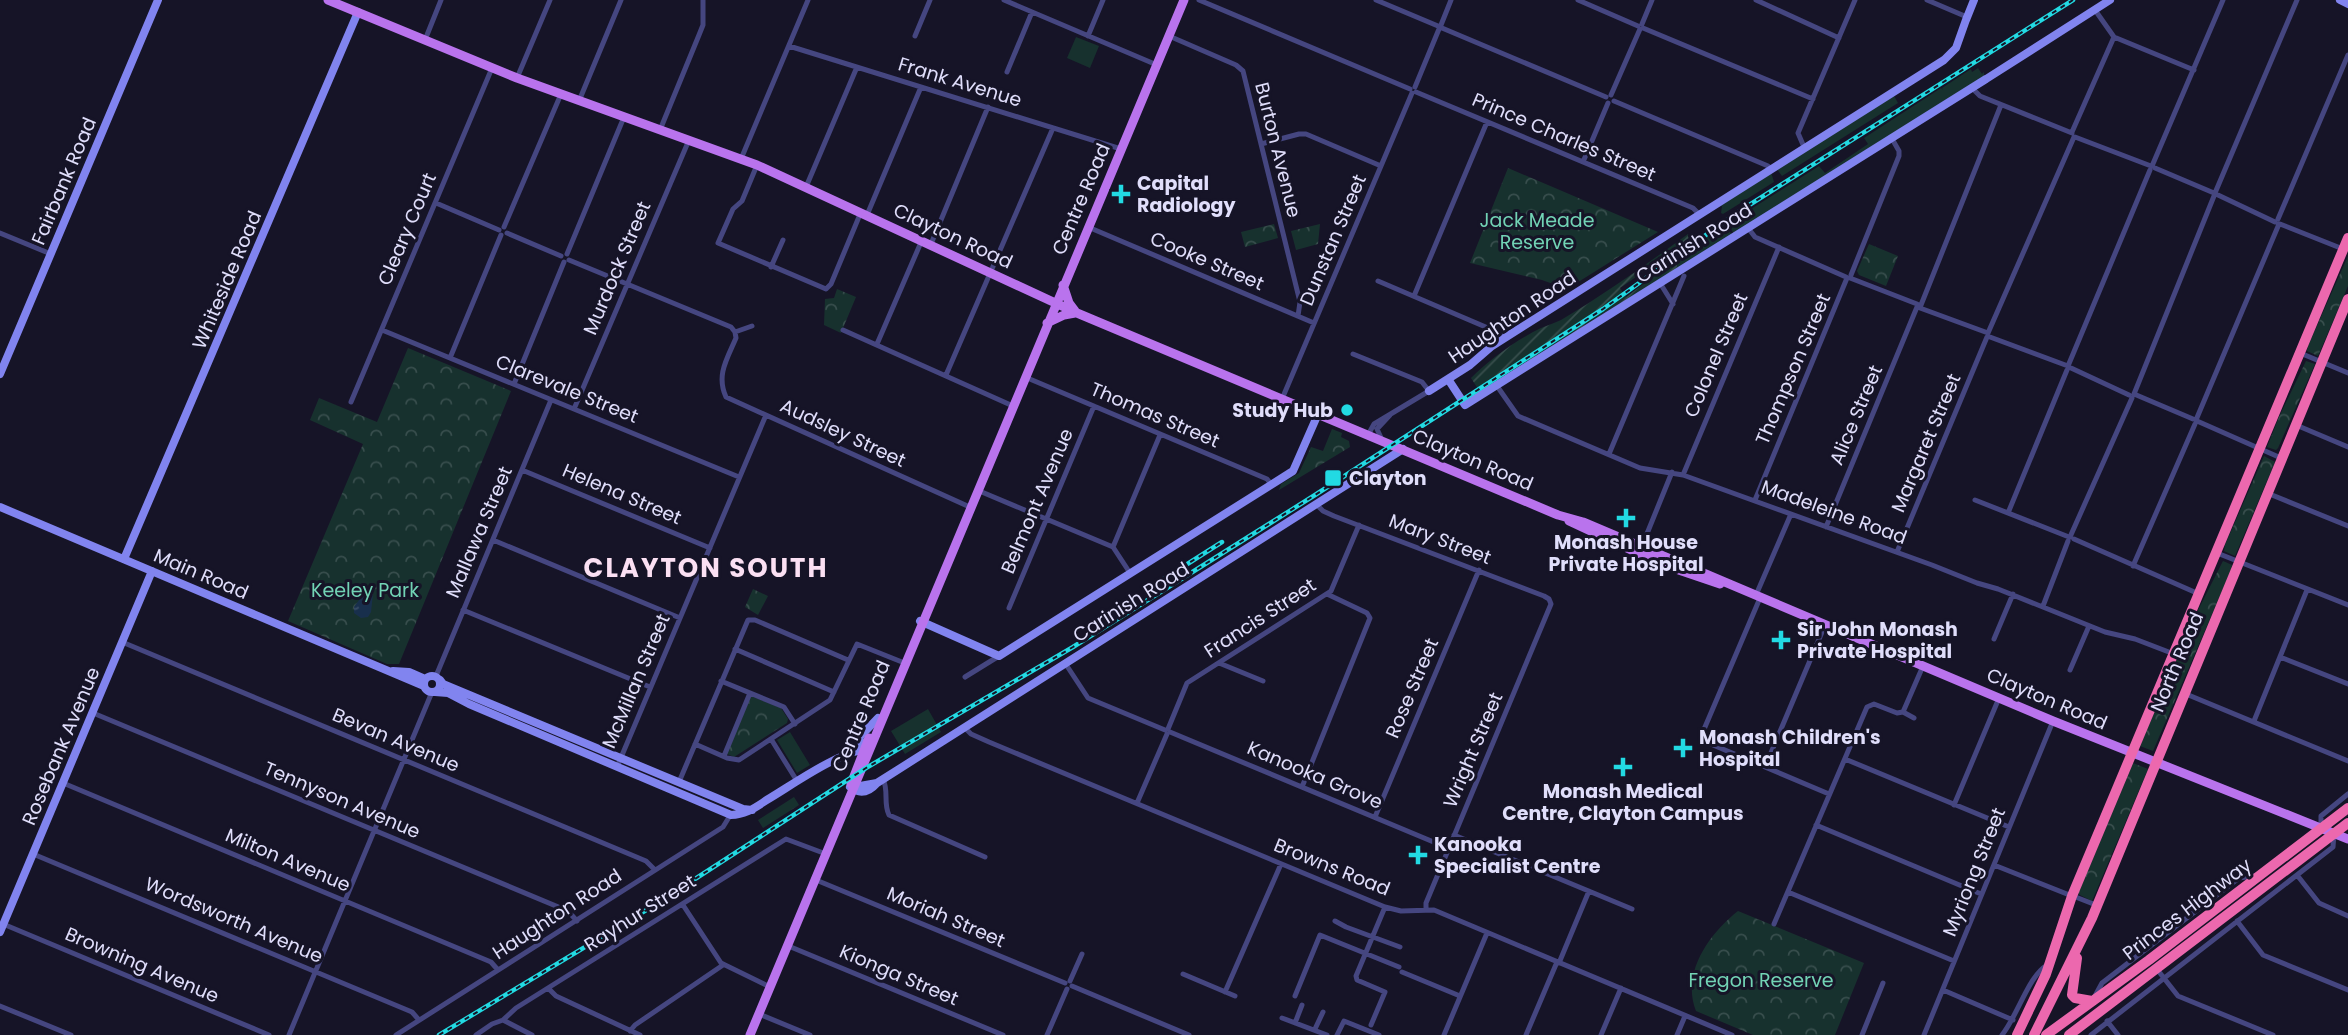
<svg xmlns="http://www.w3.org/2000/svg" width="2348" height="1035" viewBox="0 0 2348 1035" font-family="Poppins,sans-serif">
<style>
.grass{fill:#17312e}
.park{fill:url(#park-crowns)}
.garden{fill:url(#garden-furrows)}
.water{fill:url(#water-ripples)}
.lines{fill:none;stroke-linecap:round;stroke-linejoin:round}
.street{stroke:#454680;stroke-width:5}
.secondary{stroke:#8184ef;stroke-width:8}
.primary{stroke:#b973ed;stroke-width:9}
.highway{stroke:#ec68ae;stroke-width:10}
.rail-casing{stroke:#22dae3;stroke-width:4.5}
.rail{stroke:#161427;stroke-width:2;stroke-dasharray:5;stroke-linecap:butt}
.poi-dot{fill:#22dae3;stroke:#161427;stroke-width:2.5}
.labels{text-anchor:middle;dominant-baseline:central;stroke-width:6;stroke-linejoin:round;paint-order:stroke}
.street-label{font-size:19px;fill:#e0defb;stroke:#161427}
.poi-label{font-size:19px;font-weight:bold;fill:#e0defb;stroke:#161427;text-anchor:start}
.park-label{font-size:19px;fill:#72d3b5;stroke:#161427}
.district-label{font-size:26px;font-weight:bold;letter-spacing:2px;fill:#fbe0f3;stroke:#161427}
</style>
<defs>
<pattern id="park-crowns" width="20" height="18" patternUnits="userSpaceOnUse" patternTransform="scale(1.75)"><rect width="20" height="18" fill="#17312e"/><path d="M2 6a3 3 0 1 1 6 0M12 15a3 3 0 1 1 6 0" fill="none" stroke="#384e4d"/></pattern>
<pattern id="garden-furrows" width="10" height="10" patternUnits="userSpaceOnUse" patternTransform="scale(1.75)"><rect width="10" height="10" fill="#17312e"/><path d="M-1 1l2-2M0 10L10 0M9 11l2-2" fill="none" stroke="#384e4d"/></pattern>
<pattern id="water-ripples" width="26" height="14" patternUnits="userSpaceOnUse" patternTransform="scale(1.75)"><rect width="26" height="14" fill="#182f4c"/><path d="M2 4q2-2 4 0t4 0M15 11q2-2 4 0t4 0" fill="none" stroke="#394d67"/></pattern>
</defs>
<rect width="100%" height="100%" fill="#161427"/>
<!-- grass -->
<path class="grass" d="M1076 37 1099 46 1090 68 1067 58Z
M1978 68 1982 74 1984 72V77L1734 234 1729 226 1743 214 1819 166 1825 173 1868 144 1864 138 1941 88 1943 90 1942 88 1971 69 1972 72Z
M1893 94 1898 103 1782 176 1776 168Z
M1771 172 1774 182 1723 214 1721 213 1722 206 1716 207Z
M1724 227H1727L1732 235 1678 269 1676 263Z
M928 709 941 732 905 754 891 731Z
M790 732 810 765 797 773 777 740Z"/>
<!-- park -->
<path class="park" d="M1508 168 1658 232 1567 289 1542 280 1470 263Z
M1274 224 1278 238 1245 247 1241 232Z
M1320 224 1318 244 1296 250 1291 231Z
M1869 244 1898 256 1886 286 1859 275 1857 271Z
M2348 256V286L2318 356 2307 351 2308 346Z
M837 289 856 297 841 333 824 325 825 299 834 298Z
M408 348 511 391 399 664H387L288 621 363 444 310 420 319 398 377 422Z
M2306 361 2315 364 2278 448 2276 450 2267 447 2279 417Z
M1332 429 1342 433 1341 437 1349 441 1350 447 1279 490 1281 484 1299 473 1311 447 1323 451Z
M2264 456 2275 462 2235 556 2224 551 2225 545Z
M2223 561 2232 565 2231 570 2153 751 2140 746 2194 618Z
M753 589 768 596 758 615 745 607Z
M751 696 781 708 788 719 787 723 734 757 727 754Z
M2133 763 2148 769 2092 901 2078 894Z
M794 797 799 805 763 828 758 820Z
M1738 911 1864 963 1835 1035H1753L1696 1011C1681 973 1709 934 1738 911Z"/>
<!-- garden -->
<path class="garden" d="M1723 225 1724 227 1676 263 1678 269 1480 392 1471 378C1489 360 1516 340 1541 328 1548 325 1555 323 1561 320 1605 294 1647 264 1688 234L1690 237 1678 248 1620 288 1626 297Z"/>
<!-- water -->
<path class="water" d="M368 587 373 593 371 612 368 617 361 618 354 613V607L362 596 364 588Z"/>
<g class="lines">
<!-- street -->
<path class="street" d="M1004 0 1157 65
M1199 0 1410 89
M1376 0 1438 26
M1578 0 1638 26
M1756 0 1839 38
M1927 0 1967 17
M2095 10 2114 37 2194 70
M1642 24 1652 0
M1441 25 1451 0
M1442 28 1606 97
M1643 28 1813 99
M915 36 930 0
M1088 36 1103 0
M1169 36 1236 65 1243 71 1300 302 1298 316
M425 40 441 0
M789 46 1121 149
M1007 72 1032 12
M517 78 550 0
M1415 87 1439 29
M1971 87 1980 96 2072 133
M1416 92 1693 208 1699 214
M1611 95 1640 29
M579 101 621 0
M1614 101 1768 166 1770 169
M660 130 699 35 703 25V0
M2072 132 2114 37
M2075 137 2151 166
M1261 144 1299 134H1306L1381 166
M1804 147 1798 133 1855 0
M741 159 808 0
M1583 162 1608 103
M757 165 742 201 733 209 718 243 826 289 831 284 861 212
M2152 166 2223 0
M2155 168 2214 193
M806 187 857 67
M2215 193 2297 0
M2218 195 2275 222
M436 203 499 230
M867 215 921 87
M2278 219 2348 55
M2280 224 2343 249
M504 227 561 94
M1088 227 1314 323
M1748 228 1755 237 1846 277
M0 233 51 254
M507 233 561 256
M931 244 988 107
M567 254 624 117
M569 260 731 327 735 332 736 338C727 359 716 375 726 397L972 508
M771 267 783 240
M1851 275 1899 156V151L1891 137
M1850 278 1917 304
M1378 281 1495 331 1504 338
M1660 283 1673 304
M1414 296 1487 122
M1921 305 2001 105
M1920 308 1988 333
M382 330 739 477
M843 330 1013 406
M735 332 752 326
M1988 333 2074 137
M1990 337 2068 366
M877 344 922 240
M2300 353 2348 373
M1353 354 1422 382 1429 391 1374 424 1368 435
M450 358 501 235
M2068 366 2150 170
M2071 368 2129 395
M946 375 1053 128
M1025 377 1267 479 1271 484
M514 384 564 262
M1497 386 1518 416 1640 468 1683 475 1932 565 1977 583 1998 589 2105 632 2135 639 2174 654
M2134 394 2214 196
M2134 394 2193 419
M1282 399 1412 93
M351 402 492 68
M574 409 689 140
M2196 420 2279 224
M2197 421 2281 458
M2296 425 2348 447
M1382 440 1377 429 1390 415
M1609 454 1684 276
M522 470 710 548
M1683 475 1779 247
M977 490 1113 547 1130 573
M2267 493 2348 526
M1755 500 1847 278
M1975 500 2069 537
M1316 504 1323 511 1334 516 1544 596 1549 599 1551 604 1426 903V909
M2008 513 2067 370
M1826 527 1917 307
M2070 537 2132 398
M2074 539 2199 594
M493 540 680 618
M1642 546 1672 472
M1113 547 1160 435
M1897 552 1987 337
M2217 553 2348 605
M2133 566 2195 424
M1756 595 1791 514
M1760 598 1702 734 1706 742 1829 794
M2043 606 2068 541
M1009 608 1094 406
M463 610 650 687
M1994 639 2013 594
M122 642 646 861 655 870
M735 649 834 692
M2280 657 2348 684
M1065 663 1088 698 1165 730
M1219 663 1263 681
M2070 670 2089 626
M436 676 551 400
M965 677 999 656
M721 681 784 707 795 724
M2186 694 2348 761
M1903 712 1914 718
M93 713 568 911 577 921
M2254 721 2307 590
M964 727 971 734 989 742 1385 907 1401 911 1434 910 1732 1035
M1168 729 1187 683 1331 591 1359 525
M1170 732 1448 848
M771 739 797 781
M695 744 727 758 739 760 830 700 857 644 902 662
M724 756 750 693
M1845 759 2009 827
M617 767 766 415
M1765 767 1825 625
M883 779C889 791 883 803 889 815L985 857
M679 782 748 620H755L848 660
M63 783 491 962 498 970
M1302 787 1370 618 1367 613 1327 594
M1137 803 1167 734
M1954 805 1999 698
M1375 817 1479 570
M1816 825 1981 894
M2321 828V816L2348 794
M1454 835 1632 909
M33 854 412 1012 419 1020
M1994 865 2072 896
M2297 875 2319 903 2348 916
M816 880 1065 983
M1788 892 1954 961
M2073 896 2096 905
M683 905 721 963 770 987
M1335 921 1346 927 1400 947
M2237 921 2263 955 2348 990
M3 924 269 1035
M1774 924 1867 707 1874 704 1897 713 1903 712 1923 666
M786 945 1003 1035
M1559 963 1589 891
M2156 968 2178 996 2273 1035
M1402 972 1460 996
M1183 974 1235 996
M1070 981 1082 954
M1072 986 1189 1035
M549 989 556 996 640 1035
M1943 990 2013 1020
M1225 992 1281 864
M1295 996 1320 935 1399 967
M2095 996 2102 983 2239 878 2254 876
M0 1006 71 1035
M759 1014 810 1035
M1282 1018 1327 1035
M503 1020 532 1035
M2107 1021 2118 1035
M1295 1023 1302 1005
M1371 1025 1385 992 1357 980 1356 976 1385 907
M1315 1029 1323 1012
M630 1031 635 1025 723 965
M289 1035 432 692
M396 1035 723 827 731 814
M476 1035 492 1024 503 1020 516 1008 786 839 826 854
M1047 1035 1067 989
M1337 1035 1344 1021 1379 1035
M1444 1035 1487 933
M1526 1035 1557 962
M1601 1035 1621 988
M1677 1035 1685 1016
M1862 1035 1883 983
M1924 1035 2053 721
M2002 1035C2018 1015 2028 977 2047 965
M2091 1035 2333 847 2334 833"/>
<!-- secondary -->
<path class="secondary" d="M2340 0 2348 4
M1966 20 1974 0
M1983 81 2110 0
M0 374 158 0
M1448 379 1465 405 1986 79
M1429 391 1470 365 1492 346 1944 60 1956 48 1967 17
M0 507 424 686
M124 559 358 12
M920 621 999 656 1293 471 1318 414
M393 671 409 672 425 679
M424 684a8 8 0 1 1 16 0a8 8 0 1 1-16 0Z
M440 680 443 684 743 809 752 810
M435 692 448 693 469 704 731 815C747 815 757 806 770 798 795 783 840 751 868 749
M853 744 878 718
M845 751 858 743H872
M852 783 860 786 877 783
M850 787C860 795 869 792 877 783L1403 449
M0 932 152 571"/>
<!-- primary -->
<path class="primary" d="M328 0 517 78 757 165 1077 313 1558 515 1583 522 2053 721 2348 839
M1063 285 1069 303 1075 311
M1047 323 1064 315 1075 313
M1569 521 1661 564 1720 584
M851 784 869 738
M750 1035 1184 0"/>
<!-- highway -->
<path class="highway" d="M2077 958 2072 995 2075 998 2092 1001
M2017 1035 2046 974 2072 896 2348 238
M2034 1035 2092 918 2348 299
M2046 1035 2149 960 2348 808
M2069 1035 2348 823"/>
<!-- rail casing -->
<g class="rail-casing">
<path id="rail" d="M1148 589 1222 542
M439 1035 658 903 866 768 1073 647 1315 495 1603 309 1735 214 2073 0"/>
</g>
<!-- rail -->
<use href="#rail" class="rail"/>
</g>
<!-- markers -->
<g class="poi-dot">
<path d="M1117.5 183.5h7v7h7v7h-7v7h-7v-7h-7v-7h7z"/>
<circle cx="1347" cy="410" r="7"/>
<rect x="1324" y="469" width="18" height="18" rx="3.5"/>
<path d="M1622.5 507.5h7v7h7v7h-7v7h-7v-7h-7v-7h7z"/>
<path d="M1777.5 629.5h7v7h7v7h-7v7h-7v-7h-7v-7h7z"/>
<path d="M1679.5 737.5h7v7h7v7h-7v7h-7v-7h-7v-7h7z"/>
<path d="M1619.5 756.5h7v7h7v7h-7v7h-7v-7h-7v-7h7z"/>
<path d="M1414.5 844.5h7v7h7v7h-7v7h-7v-7h-7v-7h7z"/>
</g>
<g class="labels">
<!-- street labels -->
<g class="street-label">
<text transform="translate(960 82) rotate(17)">Frank Avenue</text>
<text transform="translate(1564 137) rotate(23)">Prince Charles Street</text>
<text transform="translate(1278 150) rotate(76)">Burton Avenue</text>
<text transform="translate(64 181) rotate(-67)">Fairbank Road</text>
<text transform="translate(1081 199) rotate(-67)">Centre Road</text>
<text transform="translate(407 229) rotate(-67)">Cleary Court</text>
<text transform="translate(953 236) rotate(25)">Clayton Road</text>
<text transform="translate(1333 240) rotate(-67)">Dunstan Street</text>
<text transform="translate(1694 243) rotate(-32)">Carinish Road</text>
<text transform="translate(1207 261) rotate(23)">Cooke Street</text>
<text transform="translate(617 268) rotate(-67)">Murdock Street</text>
<text transform="translate(227 280) rotate(-67)">Whiteside Road</text>
<text transform="translate(1512 317) rotate(-34)">Haughton Road</text>
<text transform="translate(1716 355) rotate(-67)">Colonel Street</text>
<text transform="translate(1793 369) rotate(-67)">Thompson Street</text>
<text transform="translate(567 389) rotate(22)">Clarevale Street</text>
<text transform="translate(1155 415) rotate(23)">Thomas Street</text>
<text transform="translate(1856 415) rotate(-67)">Alice Street</text>
<text transform="translate(843 433) rotate(25)">Audsley Street</text>
<text transform="translate(1926 443) rotate(-67)">Margaret Street</text>
<text transform="translate(1473 460) rotate(23)">Clayton Road</text>
<text transform="translate(622 494) rotate(23)">Helena Street</text>
<text transform="translate(1037 501) rotate(-67)">Belmont Avenue</text>
<text transform="translate(1834 512) rotate(20)">Madeleine Road</text>
<text transform="translate(479 532) rotate(-67)">Mallawa Street</text>
<text transform="translate(1440 539) rotate(21)">Mary Street</text>
<text transform="translate(201 574) rotate(23)">Main Road</text>
<text transform="translate(1131 602) rotate(-32)">Carinish Road</text>
<text transform="translate(1260 618) rotate(-33)">Francis Street</text>
<text transform="translate(2177 662) rotate(-67)">North Road</text>
<text transform="translate(636 681) rotate(-67)">McMillan Street</text>
<text transform="translate(1412 688) rotate(-67)">Rose Street</text>
<text transform="translate(2047 699) rotate(23)">Clayton Road</text>
<text transform="translate(861 716) rotate(-67)">Centre Road</text>
<text transform="translate(396 740) rotate(23)">Bevan Avenue</text>
<text transform="translate(61 746) rotate(-67)">Rosebank Avenue</text>
<text transform="translate(1473 750) rotate(-67)">Wright Street</text>
<text transform="translate(1315 775) rotate(23)">Kanooka Grove</text>
<text transform="translate(342 800) rotate(23)">Tennyson Avenue</text>
<text transform="translate(288 860) rotate(23)">Milton Avenue</text>
<text transform="translate(1332 867) rotate(22)">Browns Road</text>
<text transform="translate(1974 872) rotate(-68)">Myriong Street</text>
<text transform="translate(2187 909) rotate(-37)">Princes Highway</text>
<text transform="translate(640 913) rotate(-32)">Rayhur Street</text>
<text transform="translate(557 914) rotate(-33)">Haughton Road</text>
<text transform="translate(946 917) rotate(23)">Moriah Street</text>
<text transform="translate(234 920) rotate(23)">Wordsworth Avenue</text>
<text transform="translate(142 965) rotate(23)">Browning Avenue</text>
<text transform="translate(899 975) rotate(23)">Kionga Street</text>
</g>
<!-- poi labels -->
<g class="poi-label">
<text x="1137" y="183">Capital<tspan x="1137" dy="22">Radiology</tspan></text>
<text x="1333" y="410" text-anchor="end">Study Hub</text>
<text x="1349" y="478">Clayton</text>
<text x="1626" y="542" text-anchor="middle">Monash House<tspan x="1626" dy="22">Private Hospital</tspan></text>
<text x="1797" y="629">Sir John Monash<tspan x="1797" dy="22">Private Hospital</tspan></text>
<text x="1699" y="737">Monash Children's<tspan x="1699" dy="22">Hospital</tspan></text>
<text x="1623" y="791" text-anchor="middle">Monash Medical<tspan x="1623" dy="22">Centre, Clayton Campus</tspan></text>
<text x="1434" y="844">Kanooka<tspan x="1434" dy="22">Specialist Centre</tspan></text>
</g>
<!-- park labels -->
<g class="park-label">
<text x="1537" y="220">Jack Meade<tspan x="1537" dy="22">Reserve</tspan></text>
<text x="365" y="590">Keeley Park</text>
<text x="1761" y="980">Fregon Reserve</text>
</g>
<!-- district labels -->
<g class="district-label">
<text x="706" y="568">CLAYTON SOUTH</text>
</g>
</g>
</svg>
